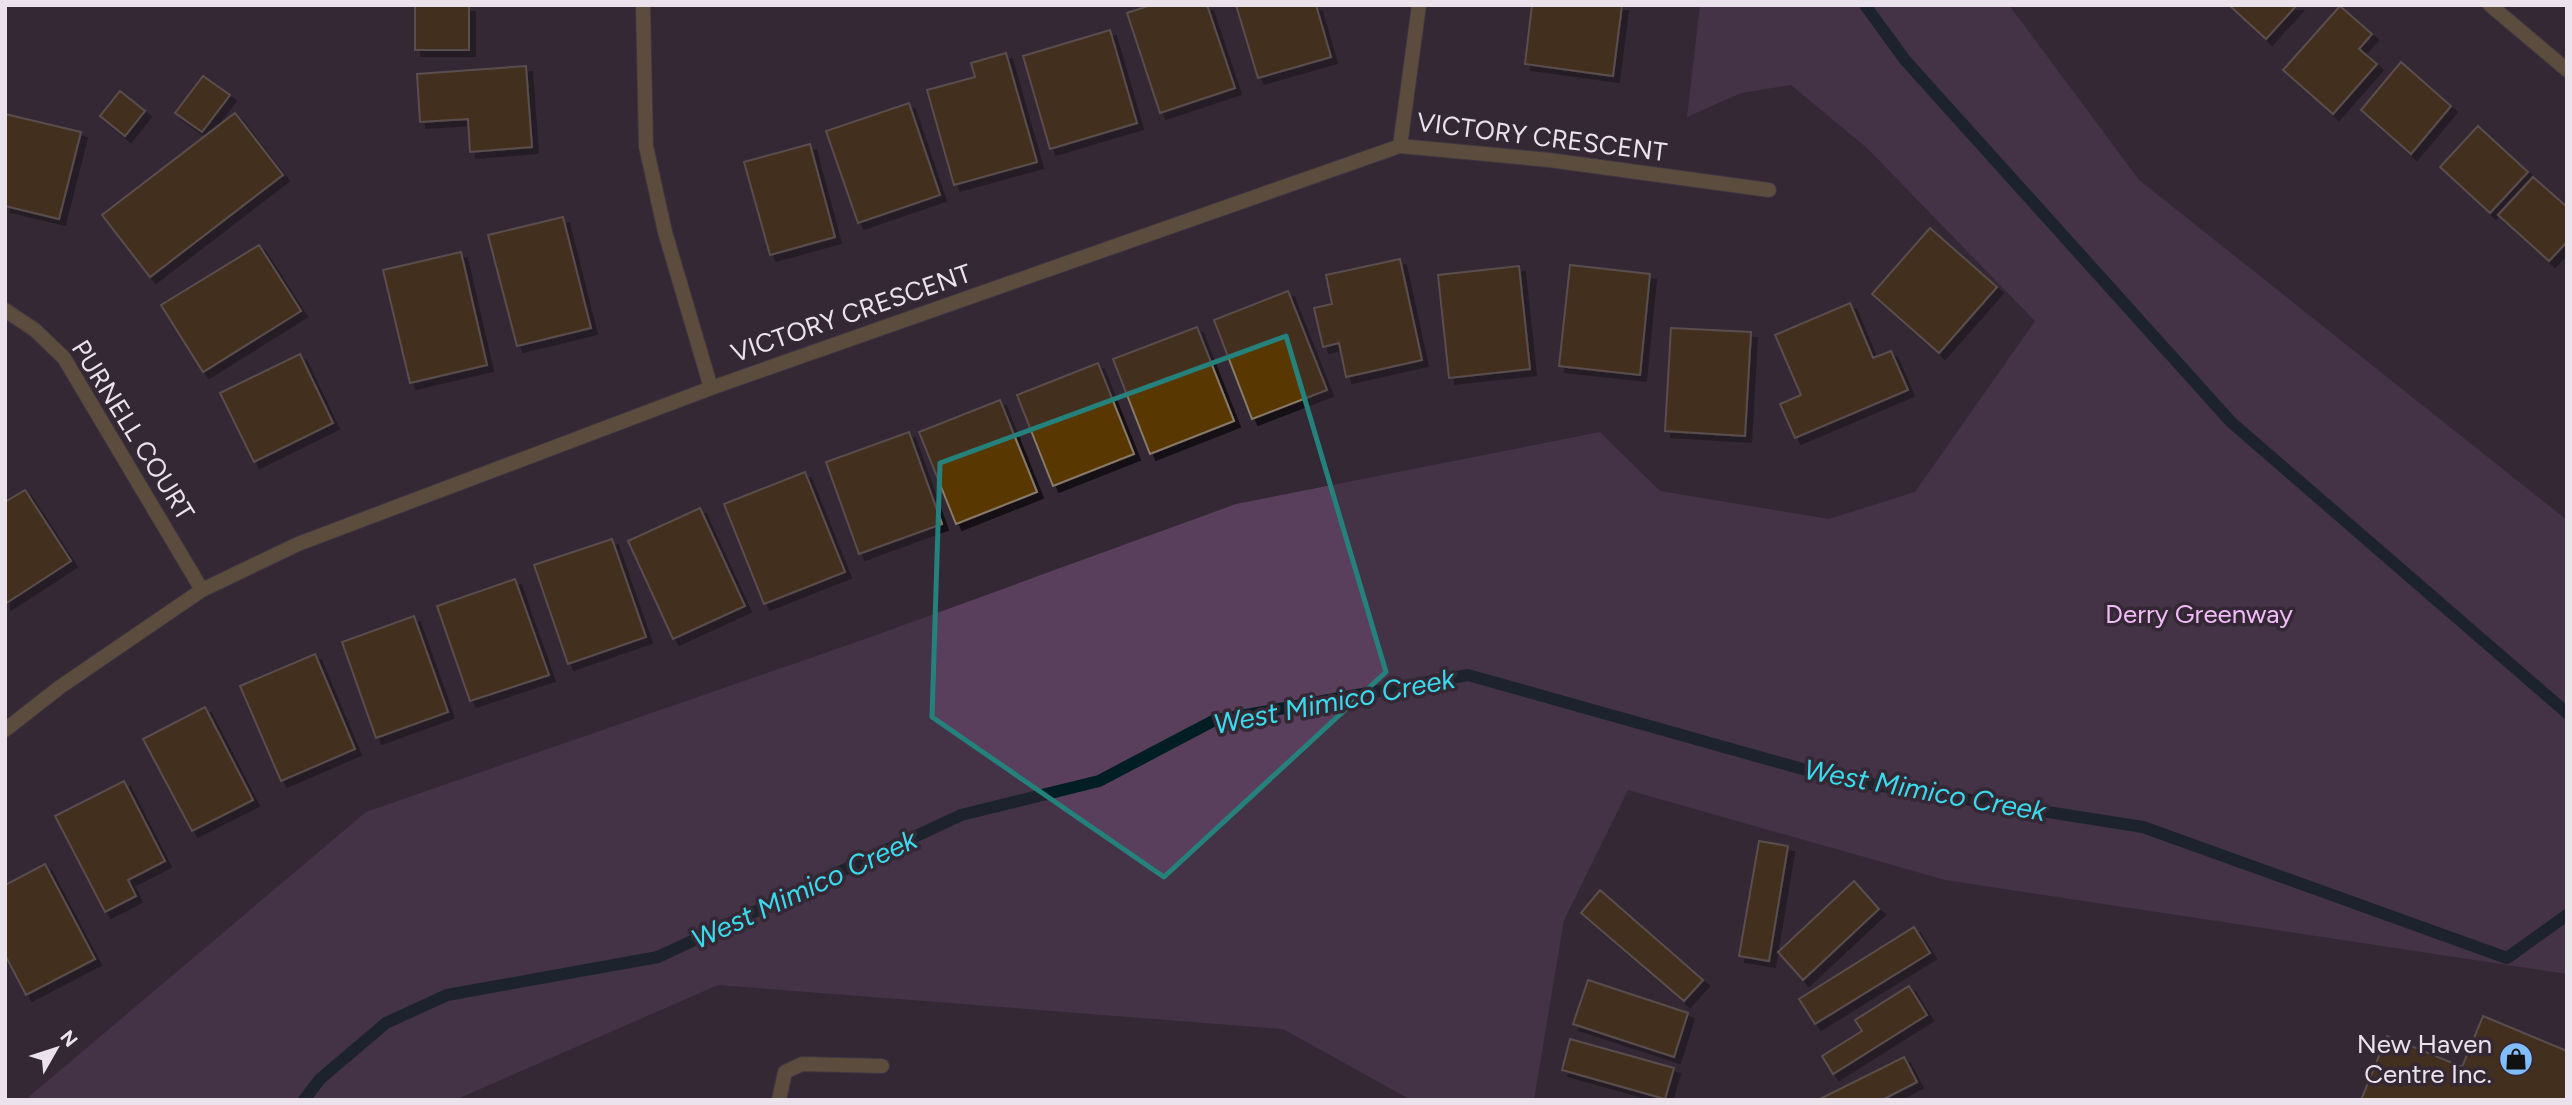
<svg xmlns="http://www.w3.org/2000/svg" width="2572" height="1105" viewBox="0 0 2572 1105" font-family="Figtree,sans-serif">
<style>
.green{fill:#5a3f5d}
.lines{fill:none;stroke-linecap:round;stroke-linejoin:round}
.stream{stroke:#001e23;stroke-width:12}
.building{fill:#583800;stroke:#877a6b;stroke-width:2;filter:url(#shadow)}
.lane-casing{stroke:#504651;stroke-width:16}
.street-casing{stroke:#504651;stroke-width:16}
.lane{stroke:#8d7848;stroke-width:14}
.street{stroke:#8d7848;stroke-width:14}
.marked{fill:none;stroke:#25817b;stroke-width:5;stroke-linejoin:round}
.labels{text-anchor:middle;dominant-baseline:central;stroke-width:7;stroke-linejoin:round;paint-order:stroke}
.street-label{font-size:26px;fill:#ebe3ec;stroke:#332834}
.park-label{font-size:26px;fill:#f3bbf9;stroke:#332834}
.poi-label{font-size:26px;fill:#ebe3ec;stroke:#332834;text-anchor:end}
.water-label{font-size:28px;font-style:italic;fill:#3adaed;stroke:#332834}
</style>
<defs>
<filter id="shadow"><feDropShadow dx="6" dy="6" stdDeviation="0" flood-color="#0009"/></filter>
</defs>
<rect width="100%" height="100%" fill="#332834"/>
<!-- green -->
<path class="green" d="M1700 5H2009L2139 180 2567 520V974L1945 880 1628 790 1564 920 1534 1100H1411L1283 1029 718 985 455 1100H25L366 812 868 638 1236 504 1600 432 1660 491 1829 519 1915 492 2035 321 1867 148 1791 85 1741 93 1687 117Z"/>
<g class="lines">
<!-- stream -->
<path class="stream" d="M1865 5 1905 60 2231 422 2567 713
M304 1100 320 1079 386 1023 447 995 658 957 961 815 1099 781 1213 721 1468 675 1838 779 2143 827 2507 958 2567 915"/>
</g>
<!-- building -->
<path class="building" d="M1151 5H1207L1235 88 1160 113 1127 13Z
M1236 5H1316L1331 57 1258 78Z
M1532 5H1622L1613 76 1525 64Z
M2229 5H2297L2266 39Z
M415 6H469V50H415Z
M2340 6 2372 34 2359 49 2377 64 2333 114 2283 70Z
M1110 30 1137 123 1050 149 1023 56Z
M1006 53 1037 162 954 185 927 90 975 77 971 63Z
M2401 62 2451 106 2411 154 2361 110Z
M526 66 532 147 470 152 468 119 420 122 417 74Z
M203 76 230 95 202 132 175 113Z
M120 91 145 111 125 136 100 116Z
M909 103 940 195 858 223 826 131Z
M235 113 283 175 150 277 102 215Z
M5 114 81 132 59 219 5 206Z
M2478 126 2528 172 2490 213 2440 167Z
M810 144 835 237 770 255 744 162Z
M2533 177 2567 207V242L2549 261 2498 215Z
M563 217 591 328 517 346 488 235Z
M1930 228 1997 287 1939 353 1872 294Z
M259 245 301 311 203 372 161 305Z
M461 252 487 365 410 383 383 270Z
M1400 259 1422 360 1346 377 1339 343 1323 347 1314 308 1332 304 1326 275Z
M1570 265 1650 274 1640 375 1559 366Z
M1519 266 1530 369 1449 378 1438 275Z
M1288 291 1327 390 1252 419 1214 320Z
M1850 303 1873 358 1891 351 1908 390 1795 438 1780 404 1801 395 1775 335Z
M1197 327 1234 421 1150 454 1113 359Z
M1671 328 1751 332 1745 436 1665 431Z
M300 354 333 423 254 462 220 393Z
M1098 363 1134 454 1053 486 1017 395Z
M1000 400 1037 492 956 524 919 432Z
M909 432 942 524 859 554 826 462Z
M805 472 845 572 764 604 724 504Z
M25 490 71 561 5 604V502Z
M700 508 745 606 673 639 628 541Z
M612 539 646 637 568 664 534 565Z
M515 579 549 675 470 701 437 606Z
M414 616 448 712 376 738 342 642Z
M315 654 355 749 281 781 240 686Z
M205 707 253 800 192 831 143 739Z
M124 781 165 861 128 880 136 896 105 912 55 816Z
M1759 841 1788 846 1769 961 1739 956Z
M45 864 95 959 26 995 5 955V885Z
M1854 881 1879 909 1803 980 1778 952Z
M1600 890 1703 980 1684 1001 1581 913Z
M1914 927 1930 953 1815 1024 1799 999Z
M1588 980 1688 1013 1674 1057 1573 1024Z
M1909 986 1927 1015 1833 1074 1822 1056 1862 1031 1855 1020Z
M2483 1016 2567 1051V1100H2361L2387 1036 2462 1067Z
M1570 1039 1674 1068 1665 1099 1562 1070Z
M1904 1057 1917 1082 1882 1100H1818Z"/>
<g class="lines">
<!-- lane casing -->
<g class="lane-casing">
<path id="lane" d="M779 1100 785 1072 802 1064 882 1066"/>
</g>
<!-- street casing -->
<g class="street-casing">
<path id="street" d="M643 5 646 146 665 232 711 388
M2490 5 2567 70
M1400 146 1419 5
M5 310 35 330 64 358 202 590
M5 730 60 687 202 590 298 544 711 388 1400 146 1549 160 1769 190"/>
</g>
<!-- lane -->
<use href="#lane" class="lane"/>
<!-- street -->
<use href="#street" class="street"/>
</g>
<!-- marked area -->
<path d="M0 0H2572V1105H0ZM1286 336 1386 672 1164 877 932 717 940 463Z" fill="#332834" fill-opacity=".55" fill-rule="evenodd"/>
<path class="marked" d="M1286 336 1386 672 1164 877 932 717 940 463Z"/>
<!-- icons -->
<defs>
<g id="shop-disc" transform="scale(1.75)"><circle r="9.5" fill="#81bdfa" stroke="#332834"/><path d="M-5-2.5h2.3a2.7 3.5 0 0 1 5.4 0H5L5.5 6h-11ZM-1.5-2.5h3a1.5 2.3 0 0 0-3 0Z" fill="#111"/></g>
</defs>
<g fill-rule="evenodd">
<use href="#shop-disc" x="2516" y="1059"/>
</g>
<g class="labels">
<!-- street labels -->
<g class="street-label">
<text transform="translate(1542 137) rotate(7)">VICTORY CRESCENT</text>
<text transform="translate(851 313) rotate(-19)">VICTORY CRESCENT</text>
<text transform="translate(133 430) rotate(58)">PURNELL COURT</text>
</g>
<!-- park labels -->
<g class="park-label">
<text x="2199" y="614">Derry Greenway</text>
</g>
<!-- poi labels -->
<g class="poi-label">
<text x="2492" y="1044">New Haven<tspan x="2492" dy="30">Centre Inc.</tspan></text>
</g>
<!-- water labels -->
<g class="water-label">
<text transform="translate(1334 701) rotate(-11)">West Mimico Creek</text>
<text transform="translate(1925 790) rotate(10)">West Mimico Creek</text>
<text transform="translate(804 889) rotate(-25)">West Mimico Creek</text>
</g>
</g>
<!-- border -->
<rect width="2572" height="1105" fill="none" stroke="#ebe3ec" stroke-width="14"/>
<!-- north arrow -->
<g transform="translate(56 1049) rotate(51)" stroke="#332834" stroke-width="5" paint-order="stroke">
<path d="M0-5L12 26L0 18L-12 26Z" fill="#ebe3ec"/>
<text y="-10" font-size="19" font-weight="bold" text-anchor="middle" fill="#ebe3ec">N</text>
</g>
</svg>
